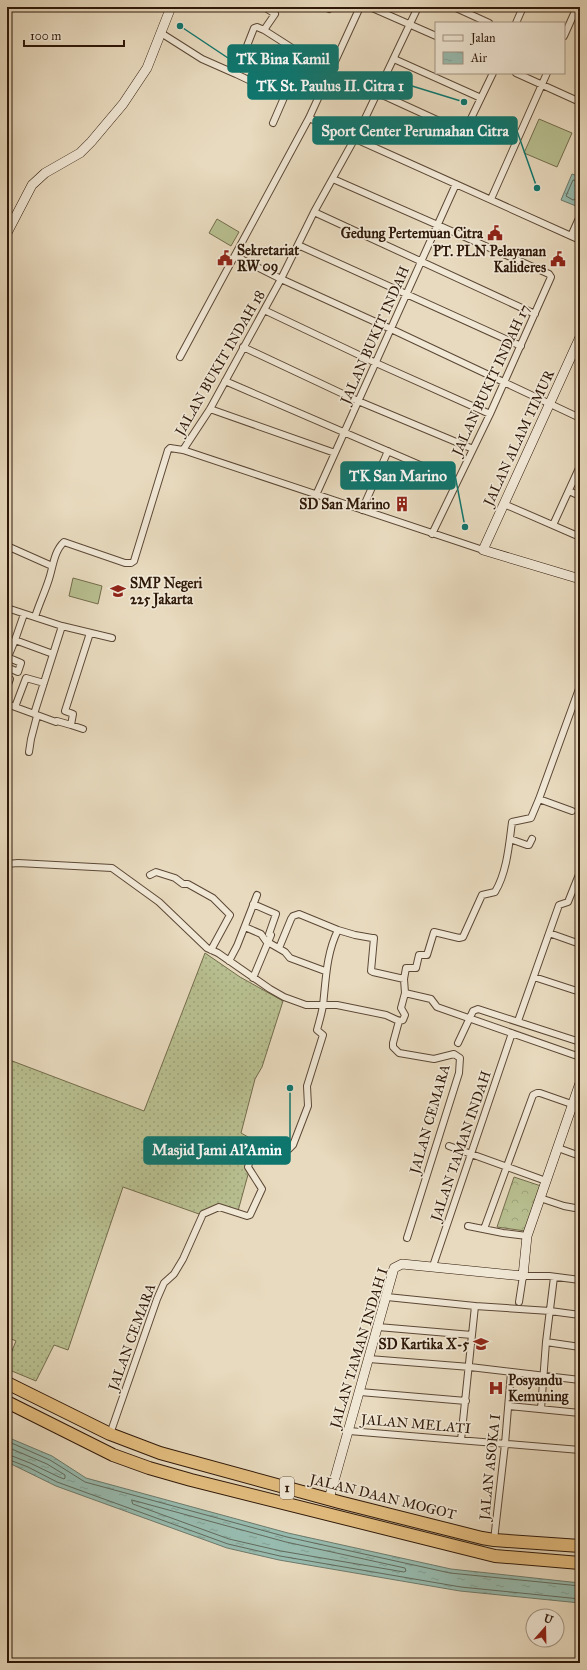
<svg xmlns="http://www.w3.org/2000/svg" width="587" height="1670" viewBox="0 0 587 1670" font-family="'IM FELL Great Primer',serif">
<style>
.grass{fill:url(#grass-dots);stroke:#736c4c}
.forest{fill:url(#forest-crowns);stroke:#736c4c}
.pitch{fill:#b8bf90;stroke:#736c4c}
.water{fill:url(#water-ripples);stroke:#6d7a6c}
.lines{fill:none;stroke-linecap:round;stroke-linejoin:round}
.shore{stroke:#626a5c;stroke-width:1}
.stream{stroke:#6d7a6c;stroke-width:2}
.street-casing{stroke:#5c4836;stroke-width:8}
.secondary-casing{stroke:#2e1808;stroke-width:10}
.highway-casing{stroke:#2e1808;stroke-width:14}
.street{stroke:#f0e7d5;stroke-width:6}
.secondary{stroke:#f0e7d5;stroke-width:9}
.highway{stroke:#e4bd7f;stroke-width:12}
.labels{text-anchor:middle;dominant-baseline:central;stroke-width:3.5;stroke-linejoin:round;paint-order:stroke}
.shield{fill:#f0e7d5;stroke:#685646;stroke-width:1}
.shield-label{font-size:13px;font-weight:bold;fill:#2e1808}
.poi-label{font-size:14px;font-weight:bold;fill:#2e1808;stroke:#f0e7d5;text-anchor:end}
.street-label{font-size:14px;fill:#2e1808;stroke:#f0e7d5}
.leader{fill:none;stroke:#0f766e;stroke-width:1.5}
.callout-dot{fill:#0f766e;stroke:#f0e7d5;stroke-width:1.5}
.callout{fill:#0f766e;stroke:#0f766e;stroke-width:1.5}
.callout-label{font-size:15px;text-anchor:middle;font-weight:bold;fill:#fff}
</style>
<defs>
<pattern id="grass-dots" width="8" height="8" patternUnits="userSpaceOnUse"><rect width="8" height="8" fill="#b8bf90"/><path d="M2 2h.1M6 6h.1" fill="none" stroke="#9ea37b" stroke-width="1.8" stroke-linecap="round"/></pattern>
<pattern id="forest-crowns" width="20" height="18" patternUnits="userSpaceOnUse"><rect width="20" height="18" fill="#b8bf90"/><path d="M2 6a3 3 0 1 1 6 0M12 15a3 3 0 1 1 6 0" fill="none" stroke="#9ea37b"/></pattern>
<pattern id="water-ripples" width="26" height="14" patternUnits="userSpaceOnUse"><rect width="26" height="14" fill="#97bbaf"/><path d="M2 4q2-2 4 0t4 0M15 11q2-2 4 0t4 0" fill="none" stroke="#82a095"/></pattern>
</defs>
<rect width="100%" height="100%" fill="#e8dabe"/>
<filter id="stains"><feTurbulence type="fractalNoise" baseFrequency=".005" numOctaves="4"/><feColorMatrix values="0 0 0 0 .2 0 0 0 0 .09 0 0 0 0 .02 0 0 0 .5 -.17"/></filter>
<radialGradient id="worn" r=".72"><stop offset=".6" stop-color="#630" stop-opacity="0"/><stop offset="1" stop-color="#630" stop-opacity=".3"/></radialGradient>
<!-- grass -->
<path class="grass" d="M205 953 240 977 283 1001 262 1067 255 1079 241 1133 257 1142 238 1211 217 1205 199 1214 123 1187 68 1350 54 1345 36 1381 7 1369V1363L16 1341 7 1337V1059L144 1111Z"/>
<!-- forest -->
<path class="forest" d="M514 1177 541 1186 525 1231 497 1227Z"/>
<!-- pitch -->
<path class="pitch" d="M539 119 572 133 557 167 524 153Z
M217 219 239 232 231 246 209 233Z
M73 578 102 586 98 604 69 596Z"/>
<!-- water -->
<path class="water" d="M572 174 580 177V197L576 206 561 200Z
M7 1437 52 1456 86 1478 288 1533 451 1569 580 1583V1603L460 1591 279 1560 227 1548 56 1486 7 1462Z"/>
<g class="lines">
<!-- shore -->
<path class="shore" d="M580 181 573 180 566 196 573 200 580 197
M7 1441 50 1460 85 1482 287 1537 450 1573 580 1586
M7 1447 47 1464 65 1475V1478L64 1479 59 1477 30 1463 7 1454
M7 1459 28 1467 57 1482 228 1544 280 1556 461 1587 580 1599
M132 1500 286 1542 405 1568 406 1571 404 1572 281 1551 229 1539 133 1504Z"/>
<!-- stream -->
<path class="stream" d="M213 953 226 962"/>
<!-- street casing -->
<g class="street-casing">
<path id="street" d="M264 7 275 14 264 30 300 53 301 55 286 93 255 83 236 74 254 28 257 27 264 30
M325 7 329 9
M370 7 436 36
M454 7 489 23
M516 23 523 7
M161 33 202 59 236 74
M564 36 577 7
M394 59 481 98
M298 61 330 73
M516 73 580 102
M378 93 461 131H465L493 73
M309 118 580 240
M273 123 286 93
M333 179 549 274 551 277 490 414 432 534
M491 199 547 73
M314 212 535 314
M571 236 580 216
M298 245 521 346
M235 256 281 279 391 329 580 418
M264 310 376 363 490 414
M243 347 358 401 473 449
M180 357 309 118 360 7
M225 381 457 481
M210 409 335 453
M183 450 210 409 281 279 314 212 360 129 418 7
M569 491 580 496
M316 495 456 184
M504 504 580 537
M362 510 388 451
M553 525 580 466
M7 546 52 566
M7 608 62 626 112 638
M35 617C39 604 45 592 49 579 53 567 54 551 64 542L125 563H131L134 561 168 450 170 448 183 450 483 550
M15 640 24 614
M7 657 21 663 18 672 9 668 7 673
M8 657 15 640 53 654
M7 677 10 679 7 687
M7 704 56 722 57 721 71 725 73 714 65 711 90 633
M15 707 26 678 44 683
M34 714 62 626
M71 725 83 729
M29 752 31 739 37 716
M539 799 572 811
M510 839 527 845H529L532 839
M7 864 18 863 112 868 159 902 207 948 218 953 270 989 284 997 306 1005H337L386 1015 399 1021 393 1043V1047L399 1053 434 1059 454 1054 460 1058 459 1073 407 1238
M150 875 156 872 175 878 183 884H188L213 898 230 915 211 950
M253 904 276 914 269 934 271 935 253 978
M245 927 261 934 266 941 285 952 290 958 325 971
M549 933 580 944
M279 948 291 919 293 916 299 914 338 930 355 935 372 938H374L371 971 373 972 404 979 405 993 431 999 437 1007 580 1057
M229 961 237 946 257 895
M534 977 580 992
M404 979 406 968H416L419 955H427L434 932 459 938 463 937 482 895 495 892C507 872 509 845 512 822L531 818 539 799 580 686
M399 1021 403 1020 405 1015 401 1008 405 993
M518 1021 559 905 568 902 580 872
M458 1043 473 1011 478 1009 580 1042
M449 1146 546 1181
M558 1148 580 1156
M540 1198 564 1206 575 1208
M468 1226 503 1233 527 1236
M484 1229 533 1095 537 1093H540L580 1107
M433 1266 512 1033
M387 1297 475 1306
M519 1302 523 1276H549L580 1280
M378 1327 472 1335
M546 1342 580 1347
M369 1359 470 1367 580 1380
M360 1392 466 1401
M509 1406 580 1413
M541 1409 546 1342 554 1277
M349 1431 580 1450
M110 1434 157 1299 164 1283 174 1274 183 1259 203 1214 219 1207 247 1216 250 1215 262 1189 248 1167 255 1143 263 1141 289 1149 293 1145 308 1106 307 1086 323 1035 317 1030C319 1022 322 1013 323 1005 326 980 326 954 338 930
M461 1440 475 1306 550 1311 580 1315
M494 1540 505 1444 511 1372"/>
</g>
<!-- secondary casing -->
<g class="secondary-casing">
<path id="secondary" d="M7 233 32 185 45 173 80 153 91 142 123 104 147 68 171 7
M580 337 483 550 580 579
M329 1499 394 1268 402 1264 523 1276 527 1236 580 1083"/>
</g>
<!-- highway casing -->
<g class="highway-casing">
<path id="highway" d="M7 1383 110 1434 160 1453 339 1502 482 1538 494 1540 580 1546
M7 1402 113 1455 149 1468 191 1480 495 1556 580 1563"/>
</g>
<!-- street -->
<use href="#street" class="street"/>
<!-- secondary -->
<use href="#secondary" class="secondary"/>
<!-- highway -->
<use href="#highway" class="highway"/>
</g>
<!-- icons -->
<defs>
<g id="civic-bare" transform="scale(1.2)"><path d="M-.6-6.5H3V-4.5H.6V-3L4-1V1h2V6H-6V1h2V-1L-.6-3ZM-1.2 2.5V6h2.4V2.5Z" fill="#8f2418" stroke="#f0e7d5" stroke-width="2.5" paint-order="stroke"/></g>
<g id="building-bare" transform="scale(1.2)"><path d="M-4-6H4V6H1V3H-1V6H-4ZM-2.5-4.3h1.7v1.8h-1.7ZM.8-4.3h1.7v1.8H.8ZM-2.5-1h1.7V.8h-1.7ZM.8-1h1.7V.8H.8Z" fill="#8f2418" stroke="#f0e7d5" stroke-width="2.5" paint-order="stroke"/></g>
<g id="school-bare" transform="scale(1.2)"><path d="M0-5L7-2L0 1L-7-2ZM-4 1L0 2.5L4 1V4Q0 6-4 4Z" fill="#8f2418" stroke="#f0e7d5" stroke-width="2.5" paint-order="stroke"/></g>
<g id="hospital-bare" transform="scale(1.2)"><path d="M-5-5h3v3.5h4V-5h3V5h-3V1.5h-4V5h-3Z" fill="#8f2418" stroke="#f0e7d5" stroke-width="2.5" paint-order="stroke"/></g>
</defs>
<g fill-rule="evenodd">
<use href="#civic-bare" x="495" y="233"/>
<use href="#civic-bare" x="225" y="258"/>
<use href="#civic-bare" x="558" y="259"/>
<use href="#building-bare" x="402" y="504"/>
<use href="#school-bare" x="118" y="591"/>
<use href="#school-bare" x="481" y="1344"/>
<use href="#hospital-bare" x="496" y="1388"/>
</g>
<g class="labels">
<!-- shield labels -->
<rect class="shield" x="280" y="1477" width="14" height="22" rx="3"/>
<g class="shield-label">
<text x="287" y="1488">1</text>
</g>
<!-- poi labels -->
<g class="poi-label">
<text x="483" y="233">Gedung Pertemuan Citra</text>
<text x="237" y="250" text-anchor="start">Sekretariat<tspan x="237" dy="16">RW 09</tspan></text>
<text x="546" y="251">PT. PLN Pelayanan<tspan x="546" dy="16">Kalideres</tspan></text>
<text x="390" y="504">SD San Marino</text>
<text x="130" y="583" text-anchor="start">SMP Negeri<tspan x="130" dy="16">225 Jakarta</tspan></text>
<text x="469" y="1344">SD Kartika X-5</text>
<text x="508" y="1380" text-anchor="start">Posyandu<tspan x="508" dy="16">Kemuning</tspan></text>
</g>
<!-- street labels -->
<g class="street-label">
<text transform="translate(375 335) rotate(-66)">JALAN BUKIT INDAH</text>
<text transform="translate(220 363) rotate(-60)">JALAN BUKIT INDAH 18</text>
<text transform="translate(491 380) rotate(-65)">JALAN BUKIT INDAH 17</text>
<text transform="translate(519 438) rotate(-65)">JALAN ALAM TIMUR</text>
<text transform="translate(430 1119) rotate(-74)">JALAN CEMARA</text>
<text transform="translate(461 1146) rotate(-71)">JALAN TAMAN INDAH</text>
<text transform="translate(132 1337) rotate(-70)">JALAN CEMARA</text>
<text transform="translate(359 1348) rotate(-73)">JALAN TAMAN INDAH I</text>
<text transform="translate(416 1424) rotate(5)">JALAN MELATI</text>
<text transform="translate(490 1467) rotate(-84)">JALAN ASOKA I</text>
<text transform="translate(383 1497) rotate(14)">JALAN DAAN MOGOT</text>
</g>
</g>
<!-- callouts -->
<path class="leader" d="M180 26L228 58M464 102L412 86M537 188L517 131M465 527L455 475M290 1088L290 1150"/>
<g class="callout-dot">
<circle cx="180" cy="26" r="4"/>
<circle cx="464" cy="102" r="4"/>
<circle cx="537" cy="188" r="4"/>
<circle cx="465" cy="527" r="4"/>
<circle cx="290" cy="1088" r="4"/>
</g>
<g class="callout">
<rect x="228" y="45" width="110" height="27" rx="4"/>
<rect x="248" y="72" width="164" height="27" rx="4"/>
<rect x="313" y="117" width="204" height="27" rx="4"/>
<rect x="341" y="462" width="114" height="27" rx="4"/>
<rect x="144" y="1137" width="146" height="27" rx="4"/>
</g>
<g class="callout-label">
<text x="283" y="64">TK Bina Kamil</text>
<text x="330" y="91">TK St. Paulus II. Citra 1</text>
<text x="415" y="136">Sport Center Perumahan Citra</text>
<text x="398" y="481">TK San Marino</text>
<text x="217" y="1155">Masjid Jami Al'Amin</text>
</g>
<!-- margin -->
<rect width="587" height="1670" fill="none" stroke="#e8dabe" stroke-width="24"/>
<rect x="8" y="8" width="571" height="1654" fill="none" stroke="#2e1808" stroke-width="2"/>
<rect x="12" y="12" width="563" height="1646" fill="none" stroke="#2e1808"/>
<!-- legend -->
<rect x="435" y="22" width="130" height="52" fill="#f0e7d5" stroke="#a29483"/>
<rect x="443" y="35" width="20" height="6" fill="#f0e7d5" stroke="#a29483"/>
<text x="471" y="42" font-size="12" fill="#2e1808">Jalan</text>
<rect x="443" y="52" width="20" height="12" fill="url(#water-ripples)" stroke="#a29483"/>
<text x="471" y="62" font-size="12" fill="#2e1808">Air</text>
<!-- north arrow -->
<g transform="translate(545 1628) rotate(20)"><circle r="19" fill="#f0e7d5" stroke="#a29483"/>
<path d="M0-3L7 15L0 10L-7 15Z" fill="#8f2418"/>
<text y="-6" font-size="11" font-weight="bold" text-anchor="middle" fill="#2e1808">U</text>
</g>
<!-- scale -->
<path d="M24 40v6h100v-6" fill="none" stroke="#2e1808" stroke-width="2"/>
<text x="30" y="40" font-size="12" fill="#2e1808" stroke="#f0e7d5" stroke-width="3" paint-order="stroke">100 m</text>
<rect width="100%" height="100%" filter="url(#stains)"/>
<rect width="100%" height="100%" fill="url(#worn)"/>
</svg>
